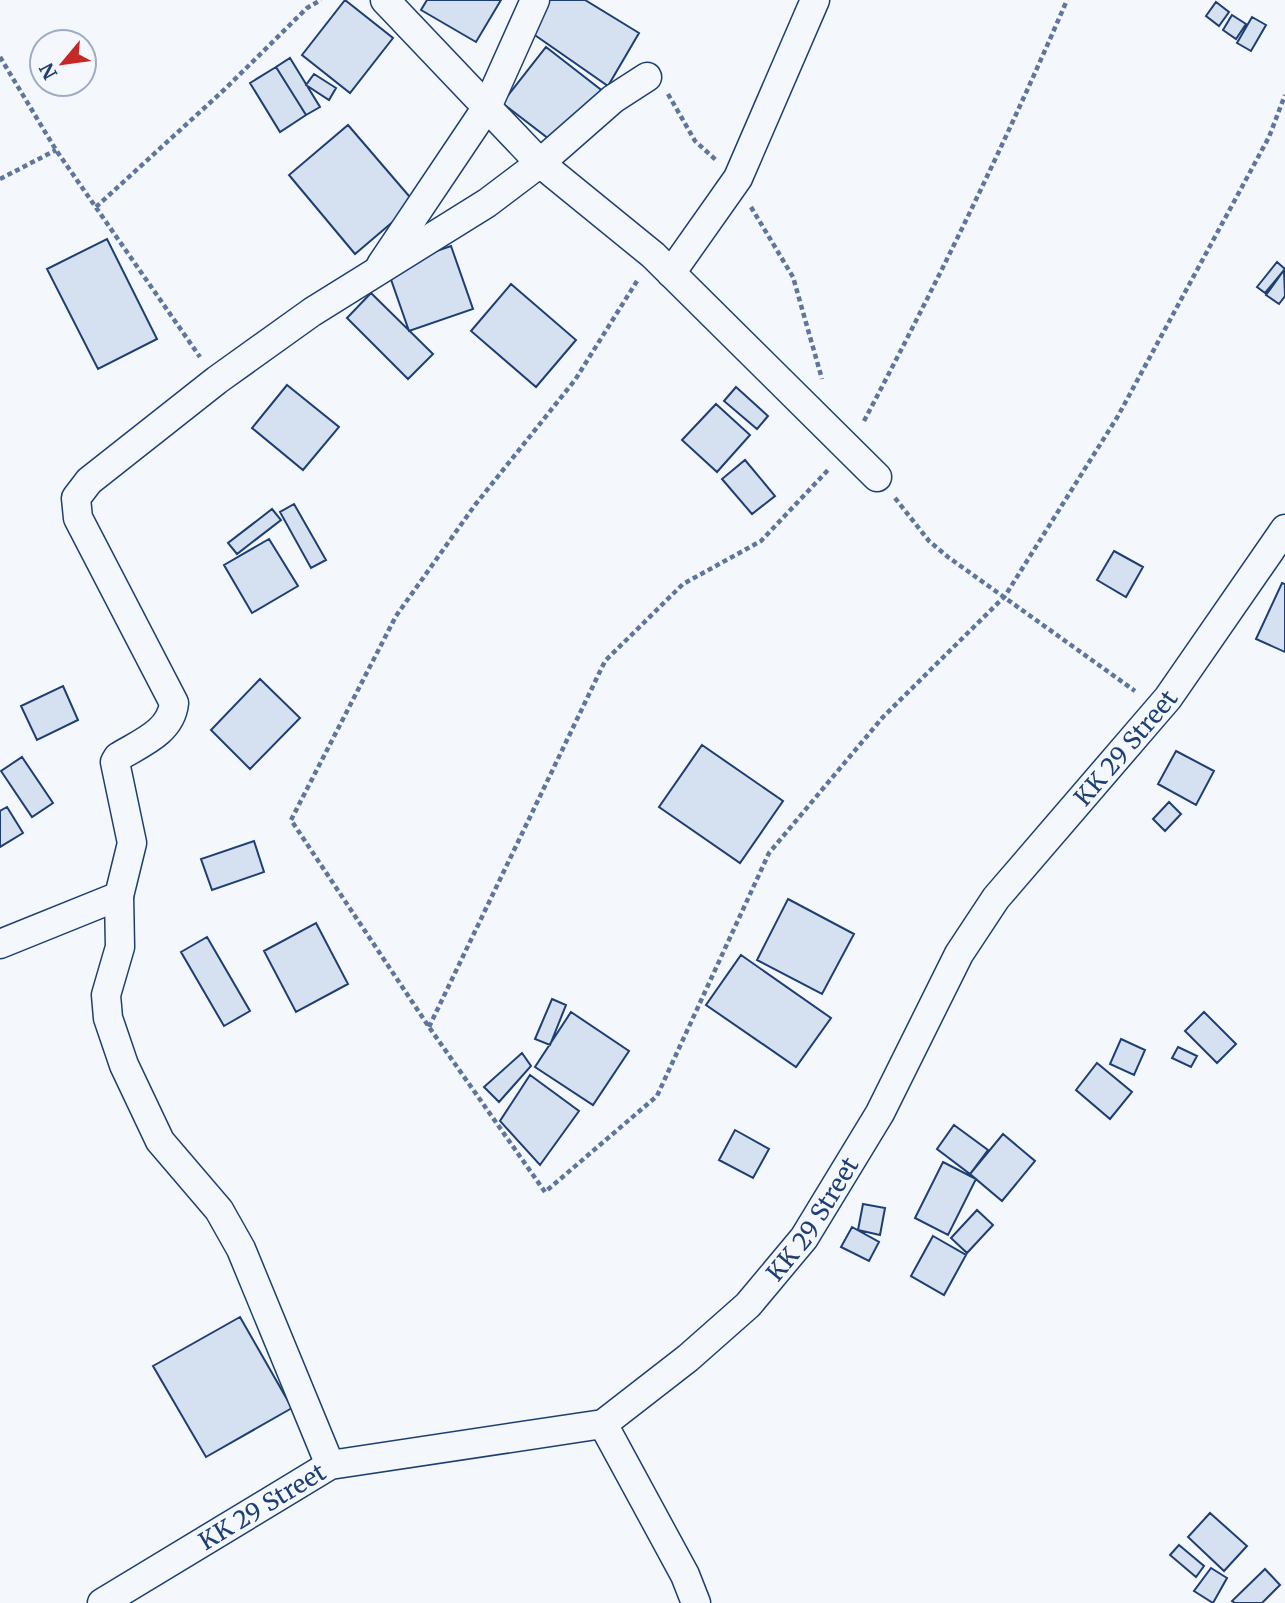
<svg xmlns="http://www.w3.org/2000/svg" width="1285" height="1603" viewBox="0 0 1285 1603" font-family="Merriweather,serif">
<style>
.building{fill:#d5e0f0;stroke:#1d3f73;stroke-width:2}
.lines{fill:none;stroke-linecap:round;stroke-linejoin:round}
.minor-casing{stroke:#1d3f73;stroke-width:31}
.path{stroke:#5e769c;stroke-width:4.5;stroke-dasharray:5 3.5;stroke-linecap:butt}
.minor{stroke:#f4f7fb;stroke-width:28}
.labels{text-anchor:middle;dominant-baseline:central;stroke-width:5;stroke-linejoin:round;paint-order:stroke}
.street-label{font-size:24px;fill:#1d3f73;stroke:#f4f7fb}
</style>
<rect width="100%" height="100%" fill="#f4f7fb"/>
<!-- building -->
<path class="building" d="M345 0 393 38 350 93 302 55Z
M427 0H501L476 42 421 10Z
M547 0H585L639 33 608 86 529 31Z
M1216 2 1229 12 1219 26 1206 16Z
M1232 15 1246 24 1236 39 1223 30Z
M1252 17 1266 25 1251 51 1237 43Z
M546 47 609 96 566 152 502 103Z
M290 58 320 107 306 115 276 67Z
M276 67 306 115 280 132 250 83Z
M314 74 336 88 329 100 306 85Z
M348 125 415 203 355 254 289 175Z
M107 239 157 339 98 369 47 269Z
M451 246 473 309 409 331 387 268Z
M1277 262 1285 269 1265 293 1257 287Z
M1284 270 1285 296 1279 304 1266 295Z
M511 284 576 340 536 387 471 331Z
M371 293 433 354 408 379 347 318Z
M287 385 339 427 303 470 252 428Z
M736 387 768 416 757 429 724 401Z
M716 404 750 435 717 472 682 440Z
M745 460 775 496 752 514 722 479Z
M294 504 326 560 311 568 280 512Z
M272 509 281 520 237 554 228 543Z
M269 539 298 586 252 613 224 565Z
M1114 551 1143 567 1126 597 1097 580Z
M1282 583 1285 584V652L1256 639Z
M260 679 300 718 250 769 211 730Z
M63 686 78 720 37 740 21 706Z
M702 745 783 801 740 863 659 807Z
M1176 751 1214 771 1196 805 1158 784Z
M22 757 53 803 32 817 1 771Z
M1169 802 1181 814 1165 831 1153 819Z
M7 807 23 833 0 847V811Z
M254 841 264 872 212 890 201 859Z
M788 899 854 934 822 994 757 960Z
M316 923 348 984 296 1012 264 951Z
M207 937 250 1011 224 1026 181 952Z
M741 955 831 1018 796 1067 706 1005Z
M552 999 566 1005 550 1045 535 1039Z
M571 1012 629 1051 593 1105 535 1067Z
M1204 1012 1236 1044 1217 1063 1185 1031Z
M1121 1039 1145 1050 1134 1075 1110 1064Z
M1178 1047 1197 1056 1191 1067 1172 1058Z
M522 1053 531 1066 499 1102 484 1087Z
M1097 1063 1132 1092 1110 1119 1076 1090Z
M530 1075 579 1111 540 1165 500 1121Z
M954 1125 988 1150 970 1174 937 1149Z
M735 1130 769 1149 753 1178 719 1160Z
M1003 1134 1035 1161 1002 1201 970 1174Z
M943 1162 976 1179 948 1235 915 1218Z
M863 1204 885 1208 880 1235 858 1230Z
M977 1210 993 1225 967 1253 951 1238Z
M852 1227 879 1242 869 1261 841 1247Z
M933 1236 966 1255 944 1295 911 1276Z
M240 1317 292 1408 206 1457 153 1366Z
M1210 1513 1247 1546 1224 1571 1188 1537Z
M1179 1545 1204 1566 1196 1577 1170 1555Z
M1211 1568 1227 1578 1213 1603 1194 1591Z
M1265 1569 1280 1585 1262 1603H1235L1232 1601Z"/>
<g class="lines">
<!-- minor casing -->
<g class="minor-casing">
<g id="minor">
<path d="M385 0 540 163 653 255 877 477"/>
<path d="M381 265 487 107 535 0"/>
<path d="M671 273 738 178 815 0"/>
<path d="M0 944 119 896"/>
<path d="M603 1424 685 1575 696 1603"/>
<path d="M330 1465 241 1249 219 1210 160 1141 124 1065 108 1018 106 995 120 947 119 896 132 843 115 762 118 757C141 743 171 732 174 703L78 518 76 498 89 481 217 380 312 312 487 203 540 163 613 99 647 77"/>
<path id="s1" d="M102 1603 330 1465 603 1424 688 1358 748 1305 804 1238 880 1113 959 954 996 898 1168 698 1285 529"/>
</g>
</g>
<!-- path -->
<path class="path" d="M0 57 56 150 200 357
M668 94 695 141 716 160
M0 179 56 150
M96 207 225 89 307 8 321 0
M751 207 793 277 822 379
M637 281 575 380 475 505 396 616 291 820 429 1027 545 1192 657 1096 769 853 883 717 1005 596 1118 416 1269 137 1285 95
M864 421C937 283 1005 144 1067 0
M895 498 929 541 948 557 1135 691
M429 1027 605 661 683 584 761 541 828 470"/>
<!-- minor -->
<use href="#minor" class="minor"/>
</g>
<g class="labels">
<!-- street labels -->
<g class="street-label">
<text stroke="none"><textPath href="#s1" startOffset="1407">KK 29 Street</textPath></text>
<text stroke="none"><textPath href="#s1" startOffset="838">KK 29 Street</textPath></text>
<text stroke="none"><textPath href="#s1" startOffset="187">KK 29 Street</textPath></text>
</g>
</g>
<!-- north arrow -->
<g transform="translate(63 63) rotate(241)"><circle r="33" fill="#f4f7fb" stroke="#9eadc5" stroke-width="2"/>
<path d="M0-5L12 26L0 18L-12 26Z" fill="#c62828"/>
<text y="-10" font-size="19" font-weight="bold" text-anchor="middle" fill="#1d3f73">N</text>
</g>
</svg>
